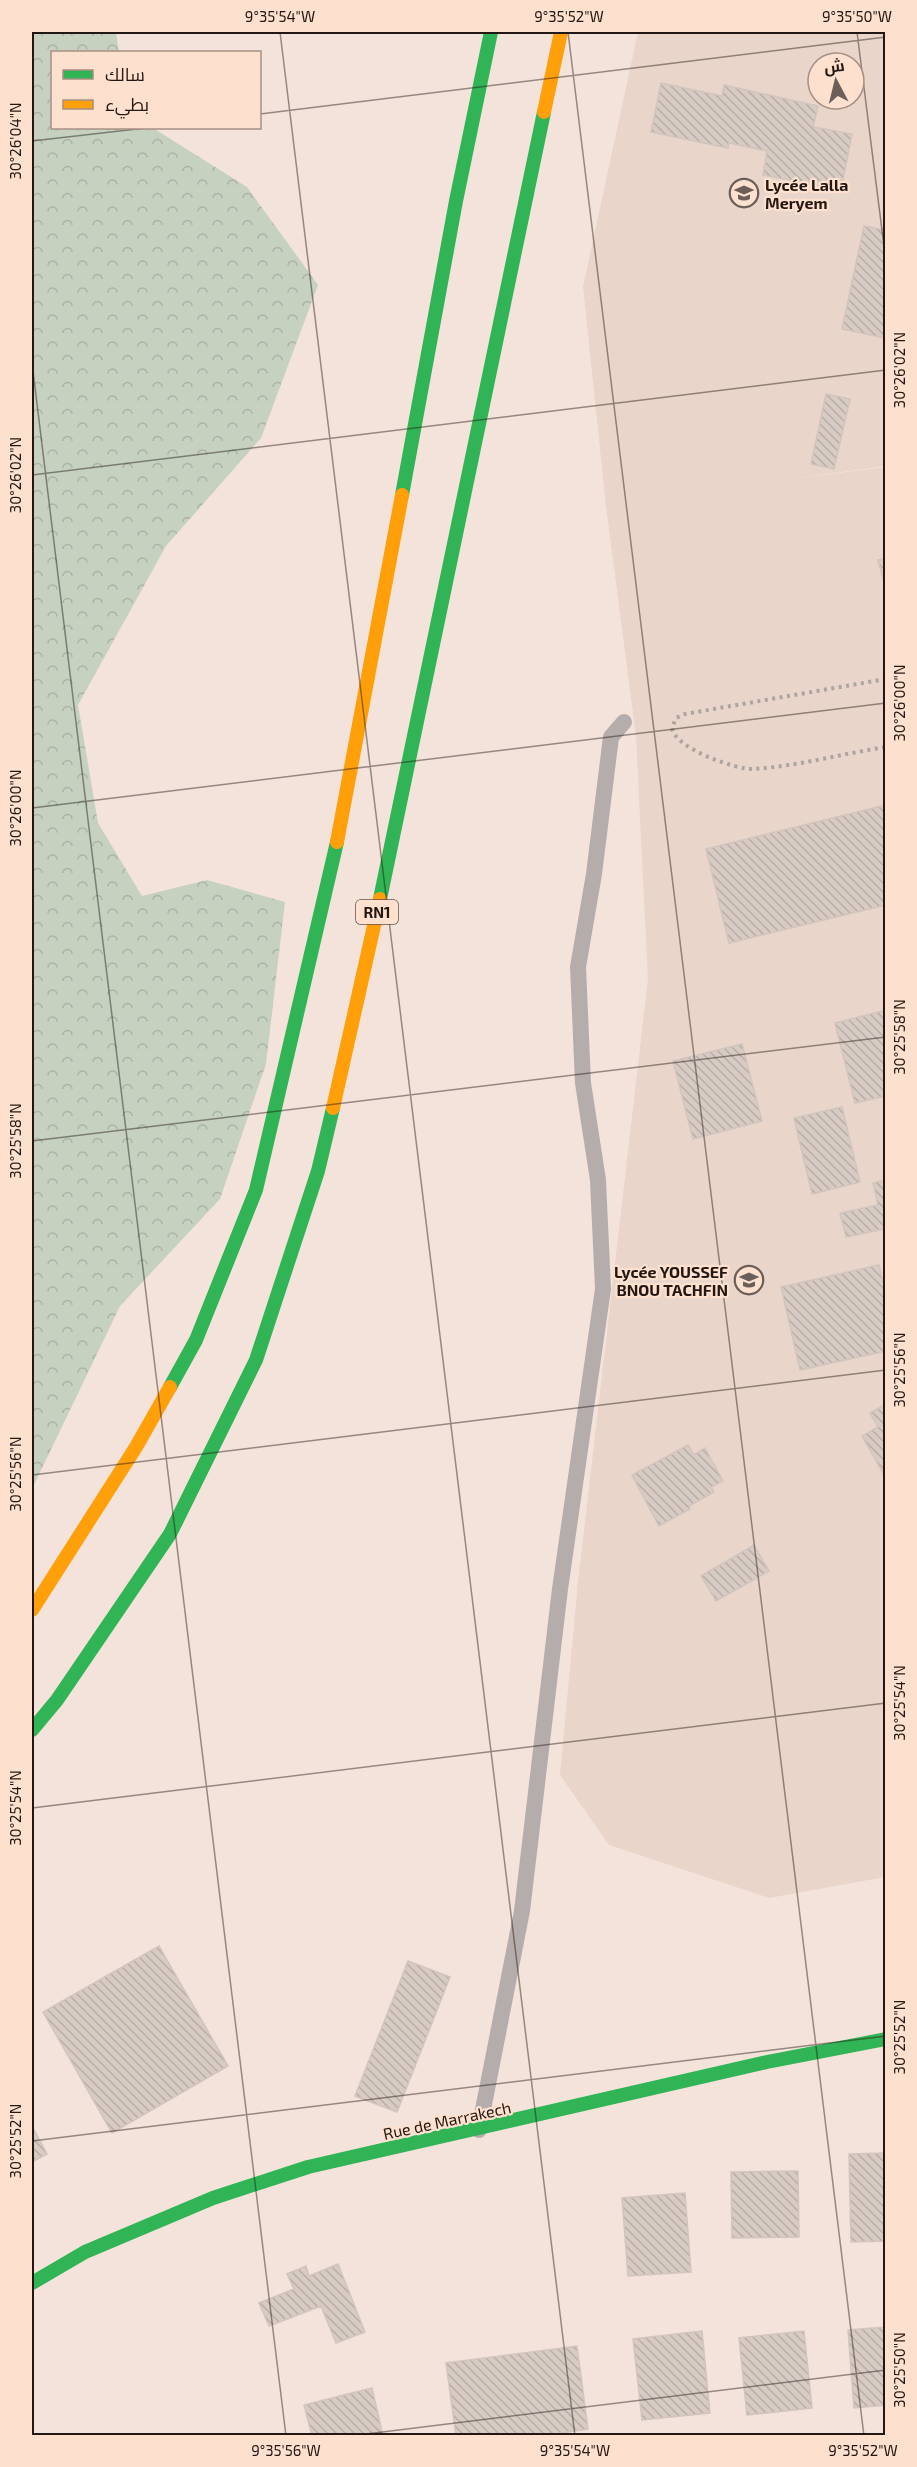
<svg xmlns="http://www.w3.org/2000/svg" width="917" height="2467" viewBox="0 0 917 2467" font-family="'Exo 2',Cairo,sans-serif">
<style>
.education{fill:#e9d5ca;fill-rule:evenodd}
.forest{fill:url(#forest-crowns)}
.building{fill:url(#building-back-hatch);stroke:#d2c4be;stroke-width:1.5}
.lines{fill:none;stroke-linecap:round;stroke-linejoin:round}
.path{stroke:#ada4a1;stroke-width:4;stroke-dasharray:3 4.5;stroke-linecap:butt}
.lane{stroke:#b5adac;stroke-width:16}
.fast{stroke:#30b455;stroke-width:14}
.slow{stroke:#ff9f0a;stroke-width:14}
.ticks{fill:none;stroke:#221712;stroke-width:1.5;stroke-opacity:0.45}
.labels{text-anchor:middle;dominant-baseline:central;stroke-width:4.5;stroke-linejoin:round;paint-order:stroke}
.shield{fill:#fee0cf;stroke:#64534b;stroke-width:1.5}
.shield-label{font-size:15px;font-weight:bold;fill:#221712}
.poi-label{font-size:16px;font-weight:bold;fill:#221712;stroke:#fee0cf;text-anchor:start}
.street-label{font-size:16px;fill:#221712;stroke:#fee0cf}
.neatline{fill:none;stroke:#221712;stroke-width:2}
.ticks-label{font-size:15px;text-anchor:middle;fill:#221712}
</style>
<defs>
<pattern id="forest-crowns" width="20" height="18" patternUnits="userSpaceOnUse" patternTransform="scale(1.5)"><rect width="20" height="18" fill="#c6d1c0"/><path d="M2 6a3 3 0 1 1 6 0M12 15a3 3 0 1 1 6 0" fill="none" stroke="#aab3a4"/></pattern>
<pattern id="building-back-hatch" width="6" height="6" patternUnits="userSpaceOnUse" patternTransform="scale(1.5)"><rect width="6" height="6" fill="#d8cbc4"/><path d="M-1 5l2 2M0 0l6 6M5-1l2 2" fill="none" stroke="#b9aea7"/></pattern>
</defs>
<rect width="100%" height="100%" fill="#f4e3da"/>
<!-- education -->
<path class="education" d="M638 32H885V466L777 481 885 467V1877L769 1898 609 1845 560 1775 578 1582 648 979 636 736 606 506 583 287ZM818 63H854V99H818Z"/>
<!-- forest -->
<path class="forest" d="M32 32H116L119 52H52V128H153L247 187 318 285 261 438 166 546 78 705 98 823 142 896 207 880 285 902 266 1064 220 1199 120 1306 32 1489Z"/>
<!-- building -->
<path class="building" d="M661 83 722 96 724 85 818 106 813 127 852 134 841 190 763 175 767 151 729 143 728 148 651 132Z
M864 226 886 230 885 338 842 329Z
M826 394 850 399 834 469 811 464Z
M886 559V590L878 560Z
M886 805V905L729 943 706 849Z
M886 1010V1096L855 1103 835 1023Z
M742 1044 762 1121 693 1139 673 1061Z
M842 1107 860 1182 812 1194 794 1118Z
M886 1180V1236L884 1229 846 1237 840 1213 878 1205 873 1183Z
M879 1265 886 1295V1351L800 1370 781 1287Z
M886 1404V1478L862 1436 878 1427 870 1413Z
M688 1445 694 1455 705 1448 723 1481 711 1487 714 1492 689 1506 690 1509 659 1526 632 1475Z
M754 1545 769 1571 716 1601 701 1576Z
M159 1946 228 2066 112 2133 43 2012Z
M408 1961 450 1977 397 2112 355 2096Z
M32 2126 47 2154 32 2162Z
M886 2153V2241L851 2242 849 2154Z
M798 2171 799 2237 732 2238 731 2172Z
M685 2193 691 2272 628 2276 622 2198Z
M338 2264 365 2332 336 2343 321 2306 269 2326 259 2303 294 2289 287 2274 306 2266 309 2276Z
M886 2327V2405L854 2408 848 2330Z
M702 2331 710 2413 642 2420 633 2339Z
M804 2331 812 2408 747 2415 739 2338Z
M577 2346 588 2429 541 2436H456L446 2363Z
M372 2388 383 2436H312L304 2405Z"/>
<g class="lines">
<!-- path -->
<path class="path" d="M885 747C842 754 797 766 754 769 736 770 674 748 672 728L676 718 685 714 886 679"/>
<!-- lane -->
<path class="lane" d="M479 2130 522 1911 560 1589 603 1289 598 1180 583 1083 578 967 594 874 611 737 624 722"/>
<!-- fast -->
<path class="fast" d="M402 495 456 201 491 32
M380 899 544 112
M170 1387 196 1340 256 1190 337 842
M32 1730 57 1700 170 1534 256 1360 318 1171 333 1108
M32 2283 85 2252 213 2198 308 2167 767 2062 886 2039"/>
<!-- slow -->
<path class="slow" d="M544 112 561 32
M337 842 402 495
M333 1108 380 899
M32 1610 136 1447 170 1387"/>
</g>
<!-- ticks -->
<path class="ticks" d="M280 32 575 2436M568 32 864 2436M857 32 886 262M260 114 886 37M32 141 146 128M32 363 286 2436M32 475 886 370M32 808 886 703M32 1141 886 1037M32 1475 886 1370M32 1808 886 1703M32 2141 886 2036M350 2436 886 2370"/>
<!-- icons -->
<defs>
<g id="school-ring" transform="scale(1.5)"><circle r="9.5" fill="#fee0cf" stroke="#6c5e58" stroke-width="1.5"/><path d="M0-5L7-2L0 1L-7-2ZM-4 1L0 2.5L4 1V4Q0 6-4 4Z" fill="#6c5e58"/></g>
</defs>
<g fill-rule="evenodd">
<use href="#school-ring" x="744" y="193"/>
<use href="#school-ring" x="749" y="1280"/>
</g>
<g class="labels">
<!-- shield labels -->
<rect class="shield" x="356" y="900" width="42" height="24" rx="4.5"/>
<g class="shield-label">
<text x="377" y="912">RN1</text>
</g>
<!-- poi labels -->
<g class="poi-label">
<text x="765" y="184">Lycée Lalla<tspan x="765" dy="18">Meryem</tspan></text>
<text x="728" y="1271" text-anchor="end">Lycée YOUSSEF<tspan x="728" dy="18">BNOU TACHFIN</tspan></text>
</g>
<!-- street labels -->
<g class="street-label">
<text transform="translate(447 2120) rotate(-12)">Rue de Marrakech</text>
</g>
</g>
<!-- border -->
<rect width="917" height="2467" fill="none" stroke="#fee0cf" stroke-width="66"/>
<!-- legend -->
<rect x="51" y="51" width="210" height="78" fill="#fee0cf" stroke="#a69083" stroke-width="1.5"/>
<rect x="63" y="70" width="30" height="9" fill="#30b455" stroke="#a69083" stroke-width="1.5"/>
<text x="105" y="81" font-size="18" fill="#221712">سالك</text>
<rect x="63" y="100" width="30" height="9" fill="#ff9f0a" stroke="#a69083" stroke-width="1.5"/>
<text x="105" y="111" font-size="18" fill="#221712">بطيء</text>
<!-- north arrow -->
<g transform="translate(836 81) rotate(353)"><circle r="28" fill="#fee0cf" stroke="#a69083" stroke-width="1.5"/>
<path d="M0-4.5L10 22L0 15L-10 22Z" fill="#6c5e58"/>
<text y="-9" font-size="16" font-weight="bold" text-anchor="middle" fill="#221712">ش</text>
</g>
<rect x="33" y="33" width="851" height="2401" class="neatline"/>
<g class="ticks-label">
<text x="280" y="22">9°35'54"W</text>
<text x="569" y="22">9°35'52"W</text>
<text x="857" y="22">9°35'50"W</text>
<text transform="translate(16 141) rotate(-90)" y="5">30°26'04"N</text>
<text transform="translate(900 370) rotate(-90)" y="5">30°26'02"N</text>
<text transform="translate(16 475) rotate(-90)" y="5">30°26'02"N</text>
<text transform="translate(900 703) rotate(-90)" y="5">30°26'00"N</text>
<text transform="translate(16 808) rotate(-90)" y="5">30°26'00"N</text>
<text transform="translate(900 1037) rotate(-90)" y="5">30°25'58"N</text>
<text transform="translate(16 1141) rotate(-90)" y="5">30°25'58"N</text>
<text transform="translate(900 1370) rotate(-90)" y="5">30°25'56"N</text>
<text transform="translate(16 1474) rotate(-90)" y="5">30°25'56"N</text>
<text transform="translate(900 1703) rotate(-90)" y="5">30°25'54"N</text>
<text transform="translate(16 1808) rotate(-90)" y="5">30°25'54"N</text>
<text transform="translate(900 2037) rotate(-90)" y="5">30°25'52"N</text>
<text transform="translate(16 2141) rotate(-90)" y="5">30°25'52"N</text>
<text transform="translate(900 2370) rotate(-90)" y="5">30°25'50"N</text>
<text x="286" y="2456">9°35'56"W</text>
<text x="575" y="2456">9°35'54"W</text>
<text x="863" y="2456">9°35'52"W</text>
</g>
</svg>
